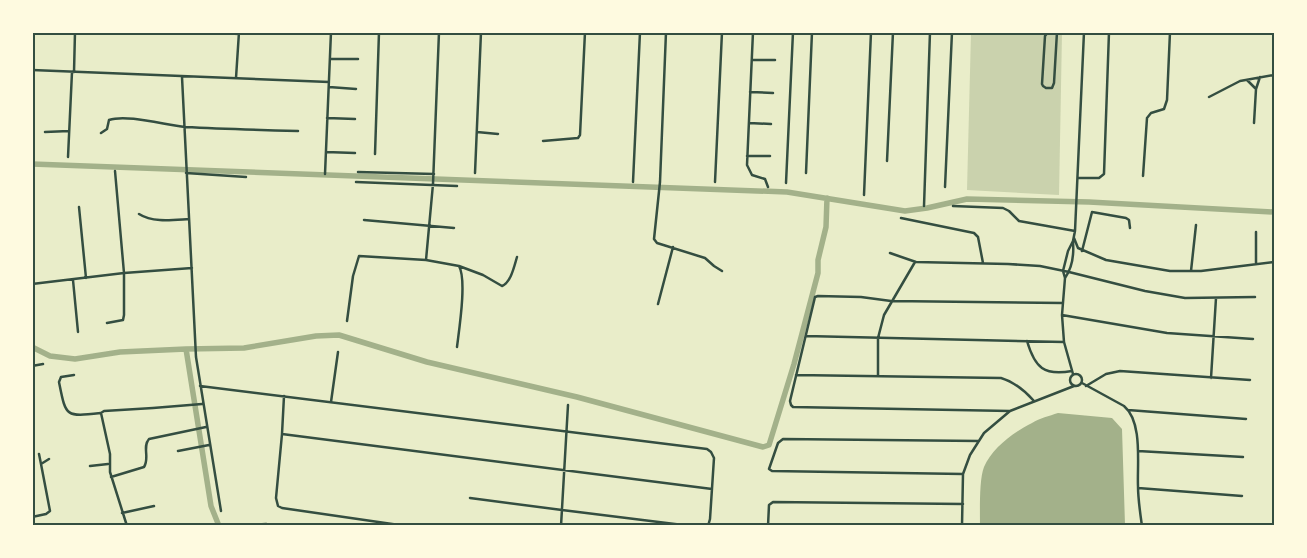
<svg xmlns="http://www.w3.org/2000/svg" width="1307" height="558" viewBox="0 0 1307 558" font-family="'Public Sans',sans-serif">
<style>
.green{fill:#cad2ad}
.water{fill:#a3b18a}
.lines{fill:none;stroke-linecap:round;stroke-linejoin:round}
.canal{stroke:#a3b18a;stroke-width:5.5}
.minor{stroke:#344e41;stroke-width:2.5}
.neatline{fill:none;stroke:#344e41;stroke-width:2}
</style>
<rect width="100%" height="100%" fill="#e9edc9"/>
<!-- green -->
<path class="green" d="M971 33H1062L1059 195 967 190Z"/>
<!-- water -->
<path class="water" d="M1058 413 1112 418 1122 429 1125 525H980C980 512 979 479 984 467 992 448 1014 432 1032 423 1040 418 1049 416 1058 413Z"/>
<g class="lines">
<!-- canal -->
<path class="canal" d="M32 164 787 192 905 211 927 208 967 199 1089 202 1274 212
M32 347 50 356 75 359 120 352 186 349 211 506 219 526
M186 349 244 348 316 336 339 335 427 362 577 397 763 447 769 445 794 364 818 273V260L826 227 827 198"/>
<!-- minor -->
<path class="minor" d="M203 32 239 34
M666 32 660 182 654 239 657 243 705 258 714 266 722 271
M753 32 747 165 752 175 765 179 768 187
M1048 32 1045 36 1042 84 1043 86 1046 88H1052L1054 83 1057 32
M330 59H358
M752 60H775
M32 70 329 82
M74 72 75 32
M182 77 196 357 221 511
M236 78 239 32
M1247 80 1256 89 1254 123
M329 87 356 89
M1256 89 1260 77
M750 92 773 93
M1209 97 1240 81 1274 75
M327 118 355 119
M749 123 771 124
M45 132 69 131
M477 132 498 134
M101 133 107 129 109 120C127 114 165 125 185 127 223 129 260 130 298 131
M543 141 578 138 580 135 585 32
M326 152 355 153
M375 154 379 32
M747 156H770
M68 157 72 72
M887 161 893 32
M358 172 434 174
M186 173 246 177
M475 173 481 32
M806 173 812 32
M325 174 331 32
M1143 176 1147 118 1151 113 1164 109 1167 100 1170 32
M1078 178H1099L1104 174 1109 32
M356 182 457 186
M633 182 640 32
M715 182 722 32
M786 183 793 32
M945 187 952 32
M864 195 871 32
M924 206 930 32
M953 206 1003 208 1009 211 1019 221 1075 231
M79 207 86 278
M139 214C153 223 173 220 189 219
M901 218 974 233 978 237 983 263
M364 220 454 228
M1256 232V264
M1074 238 1078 248 1106 260 1170 271H1201L1274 262
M1082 251 1092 212 1126 218 1129 220 1130 228
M890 253 916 262 1008 264 1040 266 1069 272 1145 291 1185 298 1255 297
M426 260 433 184 439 32
M459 266 483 275 502 286C511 282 514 267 517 257
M1191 271 1196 225
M1065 278C1072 268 1074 254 1073 242
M73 280 78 332
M32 284 124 273 192 268
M658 304 673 247
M1062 315 1167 333 1253 339
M347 321 353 276 359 256 426 260 459 266C467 280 459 330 457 347
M107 323 123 320 124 315V273L115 171
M806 336 1064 342
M1027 341C1035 368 1044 376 1072 371
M32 366 43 364
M1070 380a6 6 0 1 1 12 0a6 6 0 1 1-12 0Z
M1073 374 1064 342 1062 315 1065 278 1063 271 1068 251 1073 241 1075 231 1084 32
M74 375 61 377 59 382C66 417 65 417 101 413L104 411 153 408 202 404
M796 375 1001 378C1015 382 1025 391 1034 401
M878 376V338L884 315 915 262
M1211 378 1216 298
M1082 383 1124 406C1143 422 1137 464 1138 486 1138 499 1140 512 1142 526
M200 386 707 449 711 452 714 458 710 519 708 526
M1086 386 1106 374 1120 371 1250 380
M284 396 282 434 276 498 278 506 282 508 406 526
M331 402 338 352
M1128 410 1246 419
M1010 411 793 407 791 405 790 401 815 297 818 296 861 297 891 301 1063 303
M101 413 110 454V472L127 526
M282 434 712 489
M178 451 209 445
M1138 451 1243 457
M39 454 41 464
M90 466 108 464
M963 474 772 471 769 469 778 443 783 439 979 441
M111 477 144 467C150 458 142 447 149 439L206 427
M1138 488 1242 496
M470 498 562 510 691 526
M122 513 154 506
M32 517 46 514 50 511 41 464 49 459
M238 526 266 524 271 526
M561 526 568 405
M768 526 769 505 773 502 963 504
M962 526 963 474 970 455 984 433 1010 411 1074 386"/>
</g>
<!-- border -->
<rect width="1307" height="558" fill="none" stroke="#fefae0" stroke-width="68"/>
<rect x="34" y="34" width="1239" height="490" class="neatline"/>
</svg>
